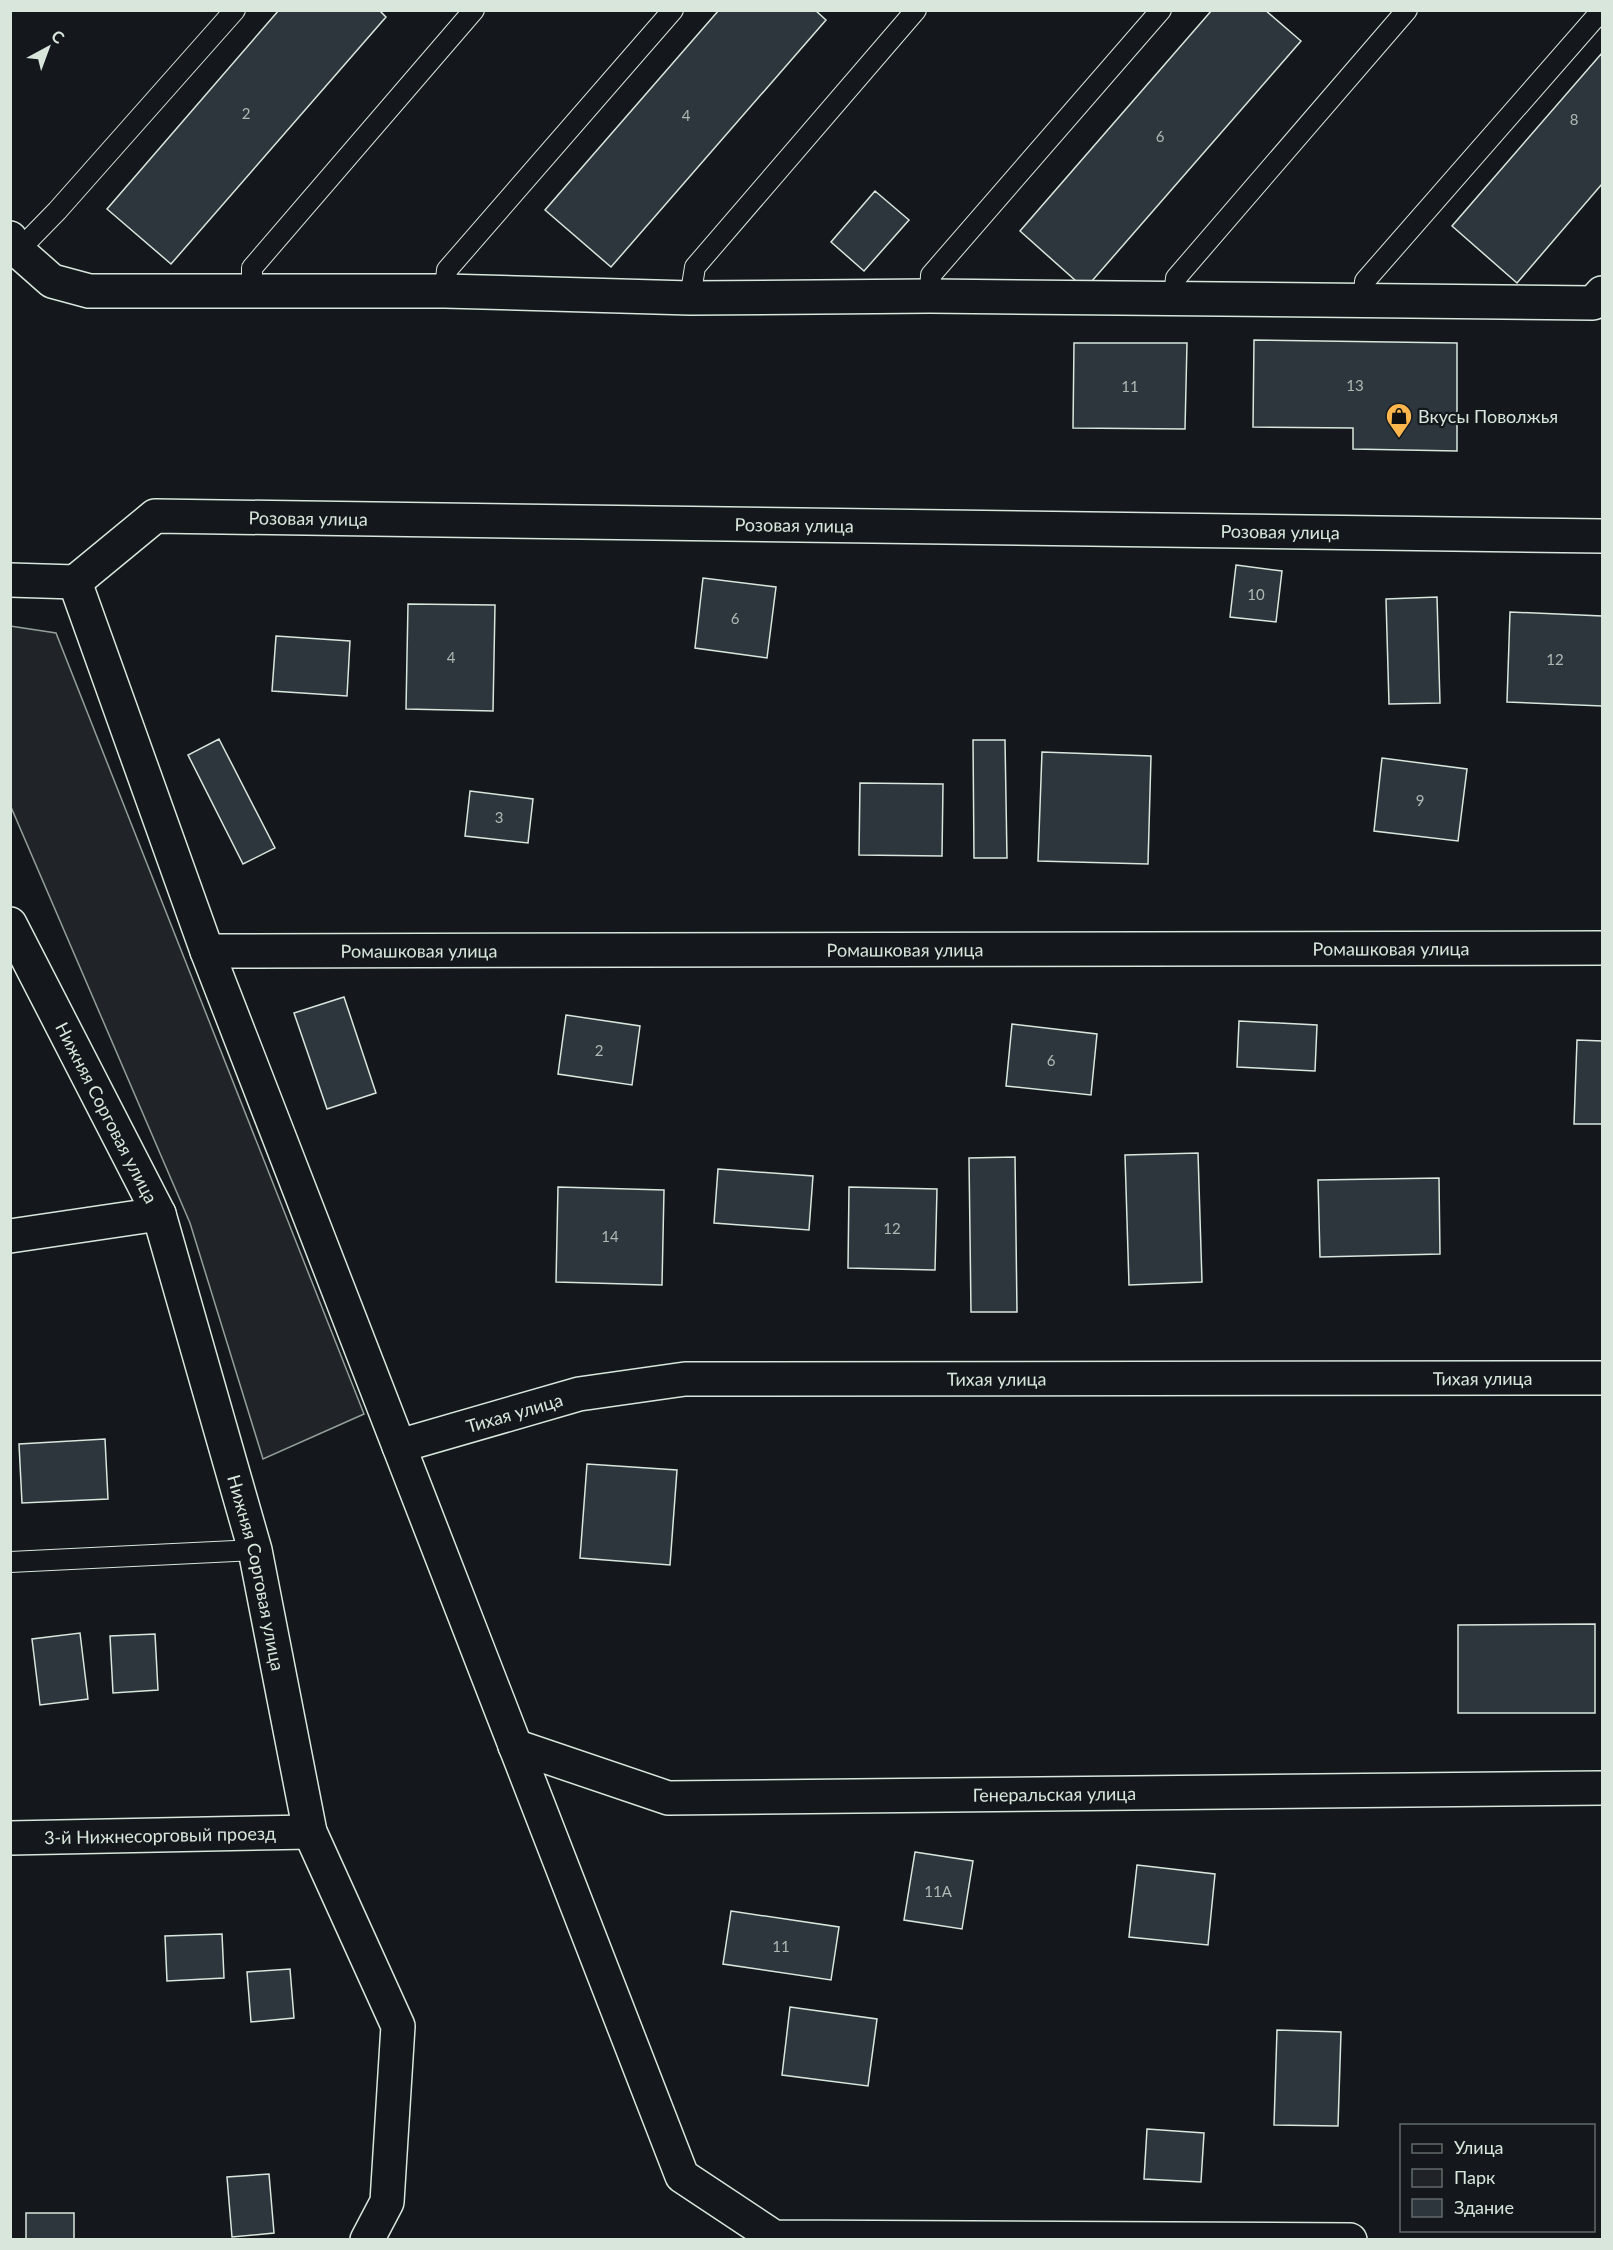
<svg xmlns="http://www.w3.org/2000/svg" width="1613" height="2250" viewBox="0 0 1613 2250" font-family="Lato,sans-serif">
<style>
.green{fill:#202428;stroke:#939e99;stroke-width:1.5}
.building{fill:#2c363c;stroke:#d8e6dc;stroke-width:1.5}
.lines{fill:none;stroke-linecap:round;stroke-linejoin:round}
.service-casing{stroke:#d8e6dc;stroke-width:22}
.minor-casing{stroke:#d8e6dc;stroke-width:36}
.service{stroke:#14181c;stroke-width:20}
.minor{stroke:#14181c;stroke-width:33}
.labels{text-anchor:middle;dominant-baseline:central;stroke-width:4.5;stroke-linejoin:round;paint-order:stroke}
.number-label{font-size:15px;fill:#adbab4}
.poi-label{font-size:18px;fill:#d8e6dc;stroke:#14181c;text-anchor:start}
.street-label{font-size:18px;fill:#d8e6dc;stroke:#14181c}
</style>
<rect width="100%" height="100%" fill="#14181c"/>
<!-- green -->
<path class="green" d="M10 626 56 633 364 1414 263 1459 190 1223 11 807Z"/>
<!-- building -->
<path class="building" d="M279 10H379L386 17 171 264 107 209Z
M719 10H815L826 20 611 267 545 210Z
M1212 10H1265L1301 41 1085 289 1020 231Z
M1602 53V184L1517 283 1452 226Z
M875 191 909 220 864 271 831 242Z
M1254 340 1457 343V451L1353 449V428L1253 427Z
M1074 343H1187L1185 429 1073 428Z
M1236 565 1282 571 1276 622 1230 617Z
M703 578 776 587 767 658 695 648Z
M1437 597 1440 703 1389 704 1386 599Z
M408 604 495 605 493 711 406 709Z
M1510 612 1602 616V706L1507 702Z
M276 636 350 641 347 696 272 691Z
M219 739 275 848 243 864 188 755Z
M973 740H1005L1007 858H974Z
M1042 752 1151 756 1148 864 1038 861Z
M1382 758 1467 769 1458 841 1374 831Z
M860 783 943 784 942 856 859 855Z
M470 791 533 799 528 843 465 836Z
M344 997 376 1093 327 1109 294 1013Z
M566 1015 640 1026 632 1085 558 1074Z
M1239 1021 1317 1025 1315 1071 1237 1067Z
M1012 1024 1097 1034 1091 1095 1006 1086Z
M1577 1040 1602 1041V1124H1574Z
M1198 1153 1202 1282 1129 1285 1125 1155Z
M1015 1157 1017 1312H971L969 1158Z
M718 1169 813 1176 809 1230 714 1223Z
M1439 1178 1440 1254 1320 1257 1318 1180Z
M558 1187 664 1190 662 1285 556 1282Z
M849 1187 937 1189 935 1270 848 1268Z
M105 1439 108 1499 22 1503 19 1444Z
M587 1464 677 1470 670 1565 580 1558Z
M1595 1624V1713H1458V1625Z
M80 1633 88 1699 40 1705 32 1639Z
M155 1634 158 1690 113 1693 110 1636Z
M915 1852 973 1861 962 1929 904 1920Z
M1137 1865 1215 1874 1208 1945 1129 1937Z
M731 1911 839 1927 831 1980 723 1964Z
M222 1934 224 1978 167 1981 165 1936Z
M290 1969 294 2018 251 2022 247 1972Z
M790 2007 877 2019 868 2086 782 2075Z
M1277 2030 1341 2032 1338 2126 1274 2125Z
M1147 2129 1204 2133 1201 2182 1144 2179Z
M269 2174 274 2233 232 2237 227 2177Z
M26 2213H74V2240H26Z"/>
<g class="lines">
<!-- service casing -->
<g class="service-casing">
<path id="service" d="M18 251 57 211 235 10
M445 291 447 270 673 10
M252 292V268L474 10
M930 296 931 275 1161 10
M690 298 695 267 916 10
M1174 298 1176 278 1407 10
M1364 302 1365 281 1602 10
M10 1562 255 1550"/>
</g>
<!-- minor casing -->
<g class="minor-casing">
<g id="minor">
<path d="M10 238 18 251 52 281 89 291H445L690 298 930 296 1593 303 1602 293"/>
<path id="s1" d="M10 580 75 582 155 516 1602 536"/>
<path d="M75 582 207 951 682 2176 774 2237 1350 2240"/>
<path id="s2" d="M10 924 159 1214 255 1550 310 1832 398 2026 387 2202 367 2240"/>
<path id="s3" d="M207 951 1602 948"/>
<path d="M10 1236 159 1214"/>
<path id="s4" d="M399 1446 579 1394 685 1379 1602 1378"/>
<path id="s5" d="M515 1746 668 1798 1602 1788"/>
<path id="s6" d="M10 1838 310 1832"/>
</g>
</g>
<!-- service -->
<use href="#service" class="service"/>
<!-- minor -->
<use href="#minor" class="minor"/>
</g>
<!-- icons -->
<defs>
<g id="shop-pin" transform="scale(1.35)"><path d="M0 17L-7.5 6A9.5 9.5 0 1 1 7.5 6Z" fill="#ffb74d" stroke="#14181c"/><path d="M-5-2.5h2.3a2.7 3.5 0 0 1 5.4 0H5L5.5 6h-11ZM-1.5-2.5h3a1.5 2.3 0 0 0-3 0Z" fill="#111"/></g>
</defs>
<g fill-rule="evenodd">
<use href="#shop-pin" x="1399" y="416"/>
</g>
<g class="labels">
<!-- number labels -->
<g class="number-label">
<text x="246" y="113">2</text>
<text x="686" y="115">4</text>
<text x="1574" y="119">8</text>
<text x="1160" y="136">6</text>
<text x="1355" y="385">13</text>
<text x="1130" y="386">11</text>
<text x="1256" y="594">10</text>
<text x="735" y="618">6</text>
<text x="451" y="657">4</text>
<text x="1555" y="659">12</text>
<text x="1420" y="800">9</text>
<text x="499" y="817">3</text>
<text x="599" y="1050">2</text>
<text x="1051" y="1060">6</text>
<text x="892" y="1228">12</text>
<text x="610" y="1236">14</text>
<text x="938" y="1891">11А</text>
<text x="781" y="1946">11</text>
</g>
<!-- poi labels -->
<g class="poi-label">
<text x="1418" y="416">Вкусы Поволжья</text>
</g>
<!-- street labels -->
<g class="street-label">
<text stroke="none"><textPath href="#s1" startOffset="322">Розовая улица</textPath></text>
<text stroke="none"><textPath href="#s1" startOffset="808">Розовая улица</textPath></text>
<text stroke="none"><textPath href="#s1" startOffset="1294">Розовая улица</textPath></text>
<text stroke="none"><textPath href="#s3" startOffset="1184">Ромашковая улица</textPath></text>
<text stroke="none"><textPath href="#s3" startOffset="698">Ромашковая улица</textPath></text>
<text stroke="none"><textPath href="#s3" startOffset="212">Ромашковая улица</textPath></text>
<text stroke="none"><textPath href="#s2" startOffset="212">Нижняя Сорговая улица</textPath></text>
<text stroke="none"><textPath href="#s4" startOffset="606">Тихая улица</textPath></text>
<text stroke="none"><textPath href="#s4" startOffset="1092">Тихая улица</textPath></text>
<text stroke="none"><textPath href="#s4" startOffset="120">Тихая улица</textPath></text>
<text stroke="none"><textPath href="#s2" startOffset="698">Нижняя Сорговая улица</textPath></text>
<text stroke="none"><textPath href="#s5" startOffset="548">Генеральская улица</textPath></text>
<text stroke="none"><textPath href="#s6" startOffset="150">3-й Нижнесорговый проезд</textPath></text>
</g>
</g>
<!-- border -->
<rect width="1613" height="2250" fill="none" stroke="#d8e6dc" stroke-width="24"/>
<!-- legend -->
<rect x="1400" y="2124" width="195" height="108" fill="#14181c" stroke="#626a69" stroke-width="1.5"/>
<rect x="1412" y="2144" width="30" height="9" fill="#14181c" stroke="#626a69" stroke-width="1.5"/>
<text x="1454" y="2154" font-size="18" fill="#d8e6dc">Улица</text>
<rect x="1412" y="2169" width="30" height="18" fill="#202428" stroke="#626a69" stroke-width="1.5"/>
<text x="1454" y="2184" font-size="18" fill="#d8e6dc">Парк</text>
<rect x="1412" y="2199" width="30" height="18" fill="#2c363c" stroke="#626a69" stroke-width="1.5"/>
<text x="1454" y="2214" font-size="18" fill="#d8e6dc">Здание</text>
<!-- north arrow -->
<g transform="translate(48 48) rotate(41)" stroke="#14181c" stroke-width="4.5" paint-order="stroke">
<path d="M0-4.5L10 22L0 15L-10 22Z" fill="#d8e6dc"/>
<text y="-9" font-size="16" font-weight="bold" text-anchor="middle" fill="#d8e6dc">С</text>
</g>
</svg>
